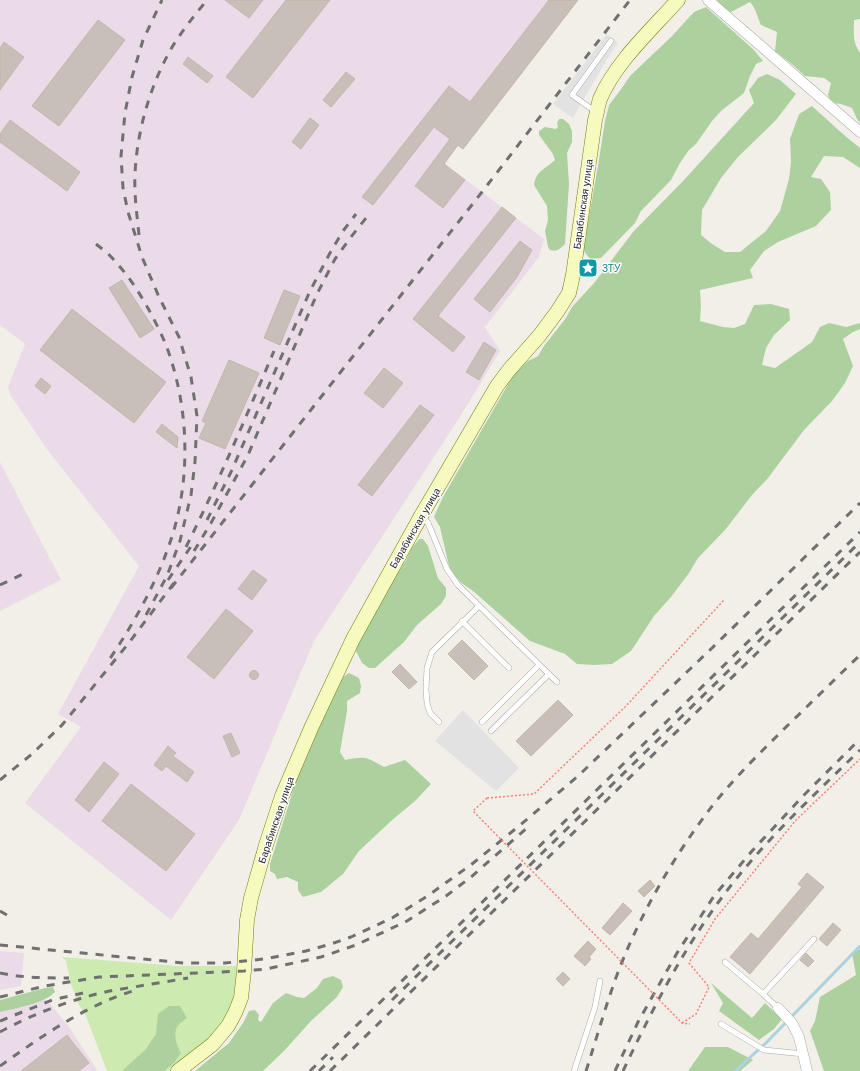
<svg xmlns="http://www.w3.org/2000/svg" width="860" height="1071" viewBox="0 0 860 1071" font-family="Helvetica,sans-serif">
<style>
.industrial{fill:#ebdbe8}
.grass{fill:#cdebb0}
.forest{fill:#add19e}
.parking{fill:#e2e2e2}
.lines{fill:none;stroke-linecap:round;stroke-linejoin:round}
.stream{stroke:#aad3df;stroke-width:3}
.building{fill:#c7bfb8;stroke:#c4b6ab}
.lane-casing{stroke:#a9a9a9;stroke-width:6}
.street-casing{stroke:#a9a9a9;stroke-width:11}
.secondary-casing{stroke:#707d05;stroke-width:15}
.path{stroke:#fa8072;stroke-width:1.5;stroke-dasharray:2 2;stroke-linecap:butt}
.lane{stroke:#fff;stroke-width:5}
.street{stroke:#fff;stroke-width:10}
.secondary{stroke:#f7fabf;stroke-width:14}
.rail{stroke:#707070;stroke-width:3;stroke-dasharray:8 8;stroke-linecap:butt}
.path-bridge{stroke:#fa8072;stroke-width:1.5;stroke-dasharray:2 2;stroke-linecap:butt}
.labels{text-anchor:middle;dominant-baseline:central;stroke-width:3;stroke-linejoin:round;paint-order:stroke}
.street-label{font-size:10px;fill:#222;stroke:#fff}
.culture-label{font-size:10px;fill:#0d838f;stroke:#fff;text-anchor:start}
</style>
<rect width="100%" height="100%" fill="#f2efe9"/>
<!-- industrial -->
<path class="industrial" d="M0 0H578L463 149 458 146 444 163 544 239 539 257 485 327 500 351 458 420 314 641 239 820 171 920 25 803 81 727 58 714 139 566 46 448 11 396 8 387 25 344 0 325Z
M0 462 61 580 0 611Z
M0 951 24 953 21 986 0 990Z
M43 997 52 1006 69 1027 97 1070 96 1071H0V1008Z"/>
<!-- grass -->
<path class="grass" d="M62 957 179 966H236V983L234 999 223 1024 199 1049 170 1071H107L86 1016 78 1003 71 984 67 966 66 961Z"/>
<!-- forest -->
<path class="forest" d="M717 0H860V19L854 20C854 34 852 41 860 53V123L857 119 852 108 841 104 832 103 828 95 831 83 824 78 805 76 793 65 775 51 777 32 761 25C757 17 756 8 750 2L731 12 721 6Z
M706 7 753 49 763 61 756 64 750 76 744 93 721 111 712 121 696 144 689 150 680 163 671 180 641 211 635 223 601 258 590 259 583 250 598 166 605 121 609 105 619 92 630 76 672 36 694 12Z
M767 74 780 80 796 94 776 120 738 157 721 178 702 210 701 235 712 244 725 252H740L766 231 780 211 789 179 791 162 790 139 799 114 812 106C828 120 843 135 860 148V168L843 157 824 156 811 177 821 179 830 192 831 210 816 226 778 242 764 251 750 270 753 278 700 290 701 306 700 321 723 327 734 328 745 324 754 305 771 304 789 309 790 320 774 335 766 348 762 365 775 368 812 342 820 327 829 323 846 327 860 323V300V329L853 332 843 339 853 366 845 383 832 401 804 430 768 478 752 495 725 530 698 558 689 573 671 597 654 616 631 651 612 664 594 665 577 664 565 654 530 641 473 591 460 582 451 571 448 562 440 527 434 517 443 497 514 374 528 361 538 356 544 346 566 318 572 307 595 282 633 232 684 180 754 103 749 90 758 78Z
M559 119H563L569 124 572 131V142L567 153 569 184 565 244C560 249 557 252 550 250L548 247 545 231 548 220 547 206 534 185C536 171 545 169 555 160L553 154 539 135V131L545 127 556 129 558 127 557 123Z
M419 539H423L428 546 438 578 446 588V596L441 604 417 625 404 642 375 668H369L362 663 356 651 362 631 406 560 412 548Z
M349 673 359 678 361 686 360 693 347 701V711L340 752 345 760C366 756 366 757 384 767L405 760 431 784 415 801 391 821 359 851 343 874 321 892 303 897 298 890V882L287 877 277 879 275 874 270 871V864L290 800 308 744 337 681Z
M860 949V1071H824L810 1031 815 1021 820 997 856 975 852 953Z
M333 976 341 980 343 987 337 997 311 1021 284 1051 263 1071H195L229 1043 243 1023 249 1011 255 1010 259 1015 258 1020 261 1022 273 1003 286 993 297 997 304 998 317 988 323 979Z
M711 983 752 1018 765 1003 782 1019 774 1029 759 1040 719 1011 723 1003Z
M53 987 55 992C43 1004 16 1008 0 1012V1000L45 988Z
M169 1006H180L187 1018C184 1020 179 1024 177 1027 173 1035 177 1046 181 1053L173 1064 164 1071H122L146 1049 156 1034 158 1014Z
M705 1047H728L753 1060 740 1071H688Z"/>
<!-- parking -->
<path class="parking" d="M607 34 618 43 607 59 573 118 553 104Z
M463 710 519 768 496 791 435 741Z"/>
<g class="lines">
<!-- stream -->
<path class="stream" d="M735 1071 766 1043 860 946"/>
</g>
<!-- building -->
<path class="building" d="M225 0H263L249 18Z
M286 0H330L253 98 226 77Z
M549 0H578L463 149 458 145 444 164 465 180 443 208 415 186 450 139 434 127 373 205 362 197 449 86 470 102Z
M98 20 125 40 59 126 32 106Z
M4 42 24 57 0 90V48Z
M188 57 213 76 207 83 183 64Z
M346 72 355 79 331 107 323 100Z
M310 118 319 125 301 149 292 142Z
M10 120 80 172 67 191 0 142V134Z
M502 207 516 218 438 316 465 337 453 352 413 319Z
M520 241 532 250 517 277 490 312 474 299Z
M122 280 154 329 140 338 109 288Z
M284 290 300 296 280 345 264 338Z
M72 309 166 382 134 423 40 350Z
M484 342 496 350 479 380 466 372Z
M229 360 259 373 225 449 199 438 206 423 202 421Z
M384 368 403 383 383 408 364 393Z
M41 378 51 386 45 394 35 386Z
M420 405 434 415 372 496 358 485Z
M162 424 178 437 177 448 156 432Z
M253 570 267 580 252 600 238 589Z
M226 609 253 631 214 679 187 657Z
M462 640 488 666 474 680 448 654Z
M400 664 417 682 409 689 392 672Z
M249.5 675a4.5 4.5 0 1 1 9 0a4.5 4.5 0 1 1-9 0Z
M558 700 573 715 531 756 516 741Z
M231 733 240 753 232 757 223 736Z
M168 746 176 753 173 756 194 772 187 782 166 766 162 771 154 765Z
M104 762 119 774 89 812 75 800Z
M131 784 195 834 166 871 102 821Z
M807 873 824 887 750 974 730 957 751 933 758 939 802 887 798 884Z
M650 880 655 886 644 897 638 891Z
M623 903 632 911 610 935 602 928Z
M833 923 841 930 827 946 819 939Z
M588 941 596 949 589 957 591 959 585 966 574 956Z
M806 953 814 961 808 967 800 960Z
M563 972 570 979 563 986 556 979Z
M67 1035 89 1063 79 1071H21Z"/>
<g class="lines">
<!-- lane casing -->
<g class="lane-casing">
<path id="lane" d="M596 112 572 95 611 41
M422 516 428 523 447 569 458 585 557 682
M462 621 509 668
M439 722 430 713 427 703 426 690 427 668 432 652 479 606
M482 722 539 665
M491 731 549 674
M725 962 763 994 814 939
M763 994 778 1008
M721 1024 764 1050 804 1054
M574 1071 595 1007 600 981"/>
</g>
<!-- street casing -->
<g class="street-casing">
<path id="street" d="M708 0 860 132
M778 1008 792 1023 799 1037 807 1071"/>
</g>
<!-- secondary casing -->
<g class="secondary-casing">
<path id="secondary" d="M178 1071 213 1044 228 1026 235 1013 241 998 244 971 247 920 251 898 266 845 282 796 312 726 353 639 421 516 497 386 509 370 539 336 557 312 569 293 573 275 595 120C597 113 598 105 600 99 615 63 652 29 678 0"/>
</g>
<!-- path -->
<path class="path" d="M487 798 534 794 625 707 724 600
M682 1023 696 1014 709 987 689 963 715 919 796 820 860 759"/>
<!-- lane -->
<use href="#lane" class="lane"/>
<!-- street -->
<use href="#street" class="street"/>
<!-- secondary -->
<use href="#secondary" class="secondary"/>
<!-- rail -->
<path class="rail" d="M139 235C137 215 134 194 135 174 137 131 150 86 171 49 181 32 194 16 207 0
M96 244C102 249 109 254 114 260 128 275 139 292 149 310 155 321 161 333 166 345 188 404 191 470 174 530 160 577 136 620 109 660
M207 520 231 472 310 291 330 253 343 231 356 214
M186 547C218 483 246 417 274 351
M194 551 211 523 248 455 317 294 335 259 351 237 370 213
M168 580 194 542
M0 585 23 574
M171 588 482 192 630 0
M146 615 167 576 180 541 191 495 195 462 197 416 191 377 179 337 159 297 142 257 128 212 123 188 121 156 125 113 132 77 143 40 162 0
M0 780 32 754 62 725 128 644 174 583
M0 911 7 915
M0 945 184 963H225L264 959 306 951 331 944 351 937 392 918 426 897 472 864 519 826 577 777 711 649 860 503
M0 973C23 978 46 978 69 978
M0 997 45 986 99 977 244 971 266 969 321 957 356 945 407 921 446 896 471 877 528 827
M392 1000 860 542
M0 1021 52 1000 83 993
M0 1032C34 1013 78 997 115 990 140 986 164 982 188 978
M0 1066C41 1037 84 1006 133 991
M310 1071 860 532
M319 1071 333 1057
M330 1071 860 552
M586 1071C599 1031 610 989 627 950 649 899 679 849 713 805 735 777 761 752 786 727 811 703 835 679 860 655
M615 1071 638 1022 660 983 677 953 714 896 752 851 803 796 860 739
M623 1071C651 1012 681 953 720 900 760 845 811 798 860 750"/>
<!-- path-bridge -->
<path class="path-bridge" d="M487 798 473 811 682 1023 690 1024"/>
</g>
<!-- icons -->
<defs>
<g id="sight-square" transform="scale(1)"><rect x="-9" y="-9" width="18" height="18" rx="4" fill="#0f9aa8" stroke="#fff"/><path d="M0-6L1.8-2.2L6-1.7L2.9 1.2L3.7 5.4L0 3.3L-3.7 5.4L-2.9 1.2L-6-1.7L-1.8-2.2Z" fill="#fff"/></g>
</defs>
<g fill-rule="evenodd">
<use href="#sight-square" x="588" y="268"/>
</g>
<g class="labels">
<!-- street labels -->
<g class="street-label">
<text transform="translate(583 204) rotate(-82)">Барабинская улица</text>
<text transform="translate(415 528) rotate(-60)">Барабинская улица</text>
<text transform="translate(276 820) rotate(-71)">Барабинская улица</text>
</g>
<!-- culture labels -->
<g class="culture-label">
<text x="602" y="268">ЗТУ</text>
</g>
</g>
</svg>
